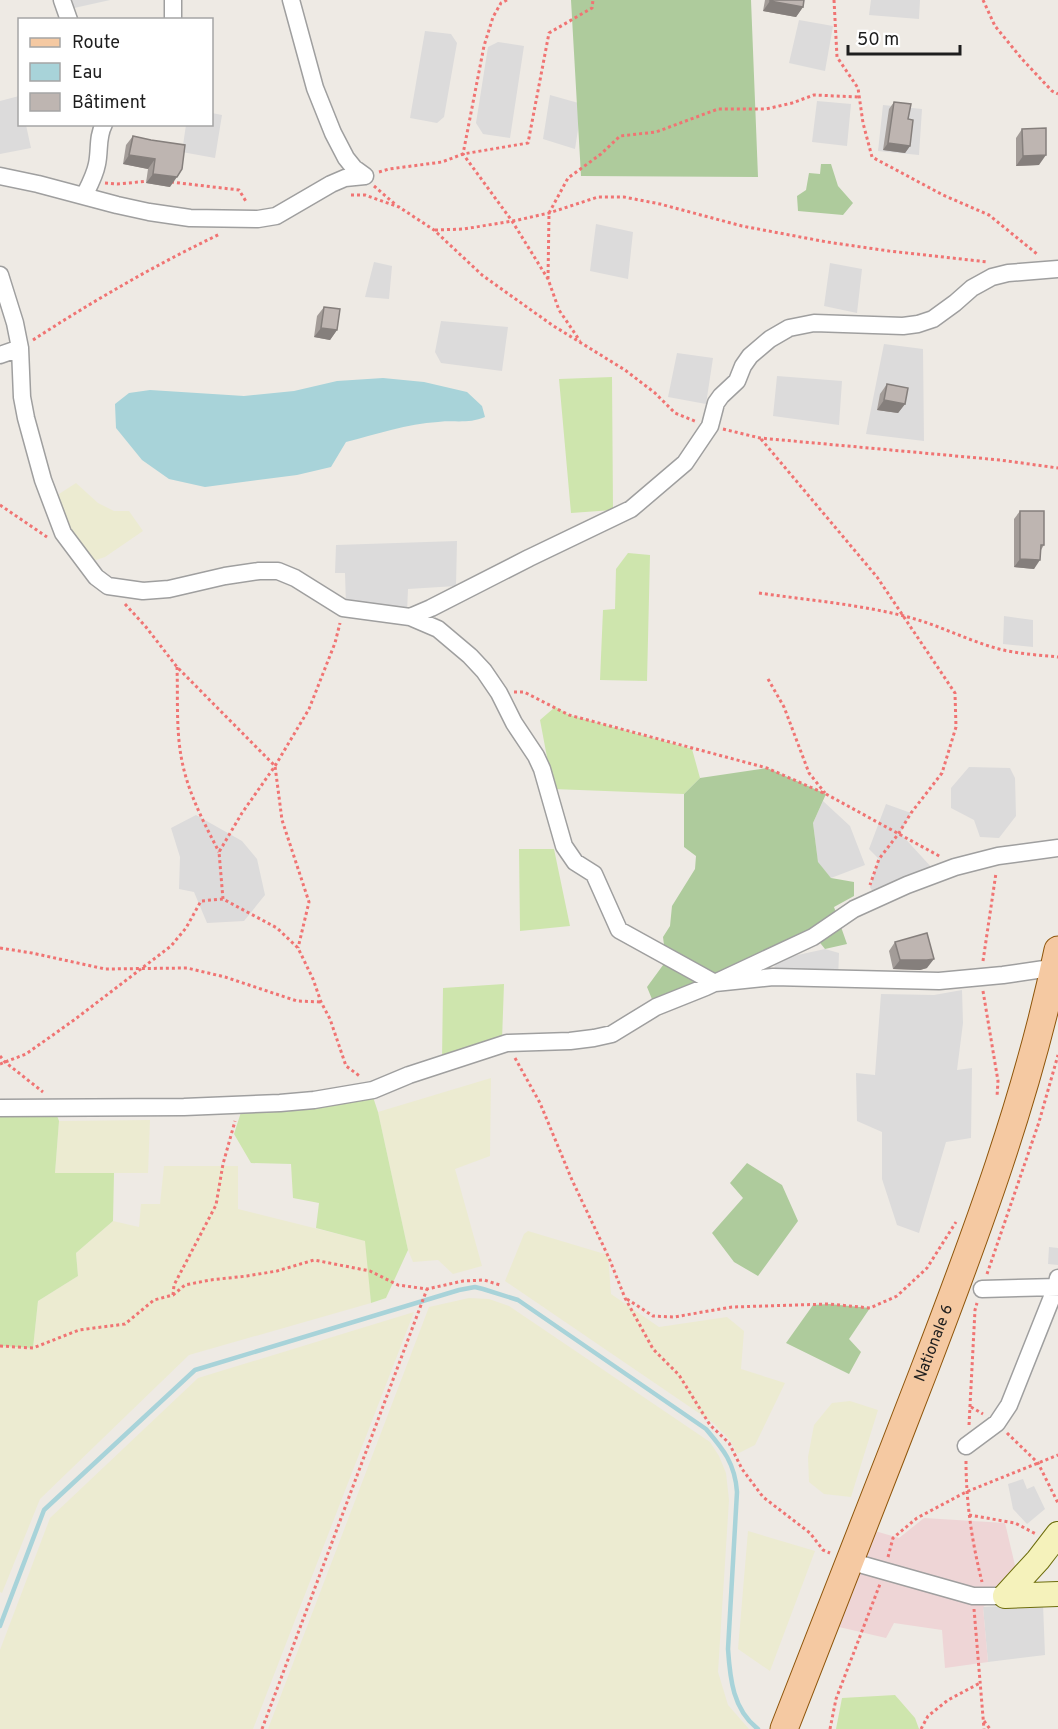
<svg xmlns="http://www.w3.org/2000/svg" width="1058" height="1729" viewBox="0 0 1058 1729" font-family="Overpass,sans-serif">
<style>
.residential{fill:#dcdbdb}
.commercial{fill:#eed5d6}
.farmland{fill:#ecebd1}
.grass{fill:#cee5ad}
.forest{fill:#aecb9c}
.water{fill:#a8d3d9}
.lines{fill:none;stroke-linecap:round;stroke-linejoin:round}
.stream{stroke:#a8d3d9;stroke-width:4.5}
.street-casing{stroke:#9f9f9f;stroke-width:19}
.secondary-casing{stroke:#6d6d0c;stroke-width:26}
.primary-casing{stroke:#8e550a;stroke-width:29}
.path{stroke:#f07473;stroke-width:3;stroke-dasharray:3 3;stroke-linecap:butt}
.street{stroke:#fff;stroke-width:16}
.secondary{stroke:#f5f2bb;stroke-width:24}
.primary{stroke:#f5c9a2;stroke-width:27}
.wall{fill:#a39c98}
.shaded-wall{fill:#857f7c}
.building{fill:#beb5b1;stroke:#857f7c;stroke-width:1.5}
.labels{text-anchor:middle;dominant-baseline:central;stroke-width:6;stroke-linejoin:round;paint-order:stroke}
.street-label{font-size:16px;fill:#1e1e1e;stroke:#fff}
</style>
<rect width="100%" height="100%" fill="#eeeae4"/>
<!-- residential -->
<path class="residential" d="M72 0H110L74 8Z
M871 0H920L919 19 869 15Z
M799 20 833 26 825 71 789 63Z
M425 31 451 34 457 43 444 117 437 123 410 118Z
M498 42 524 46 510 138 483 134 476 123 488 47Z
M550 95 582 104 575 149 543 139Z
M19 96 20 124 26 125 31 148 0 154V101Z
M817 101 851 104 847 146 812 142Z
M883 105 922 109 919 155 878 151Z
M212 113 222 115 215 158 182 152 186 125 212 124Z
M596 224 633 232 628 279 590 271Z
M374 262 392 266 389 299 365 297Z
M830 263 862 269 857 313 824 306Z
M441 321 508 327 502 371 441 363 435 352Z
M884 344 923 349 924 441 866 434Z
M677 353 713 358 706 404 668 397Z
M777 376 842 381 839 425 773 416Z
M457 541 456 586 408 589 407 613 346 606 345 573H335L336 545Z
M1004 616 1033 620V647L1003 644Z
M969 767 1010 768 1015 778 1016 816 999 838 980 837 974 820 951 808V788Z
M823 801 850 826 865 865 831 878 818 863 813 823Z
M886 804 911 813 900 833 933 869 877 899 870 887 879 859 869 849Z
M196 815 242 841 257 859 265 895 244 921 207 923 194 892 179 889 180 857 171 828Z
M825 949 839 953 838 980 774 977 775 960Z
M962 990 963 1023 957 1070 972 1068 971 1138 946 1142 919 1233 897 1225 882 1179V1132L857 1121 856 1073 875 1075 881 994 934 995Z
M1049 1247 1058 1248V1265L1048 1264Z
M1023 1479 1027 1489 1034 1486 1045 1509 1027 1524 1013 1509 1008 1484Z
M1043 1604 1045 1655 988 1662 983 1607Z"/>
<!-- commercial -->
<path class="commercial" d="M924 1518 1005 1523 1018 1578 1008 1592 983 1607 988 1662 945 1668 942 1630 894 1623 886 1638 839 1627 875 1531 899 1538Z"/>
<!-- farmland -->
<path class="farmland" d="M76 483 98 503 114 511H129L143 531 105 557 93 561 64 522 59 494Z
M491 1078 490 1156 455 1169 482 1266 453 1274 438 1260 413 1262 408 1250 378 1112Z
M150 1120 148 1173H55L59 1121Z
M164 1166H238V1209L366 1241 371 1303 189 1355 40 1499 2 1593 0 1592V1346L33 1348 38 1301 78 1276 76 1253 113 1221 139 1227 141 1204H160Z
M528 1231 608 1255 611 1294 659 1327 727 1317 744 1331 741 1369 785 1383 755 1445 737 1454 730 1440 712 1422 505 1281 524 1234Z
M469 1298 489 1299 509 1306 710 1442 719 1456 726 1473 729 1500 718 1672 728 1705 749 1729H268L429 1307Z
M414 1312 253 1729H0V1650L50 1518 198 1378Z
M850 1401 878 1410 851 1497 824 1494 809 1482 808 1457 814 1425 832 1403Z
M748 1531 815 1551 770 1671 738 1649Z"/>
<!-- grass -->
<path class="grass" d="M612 377 613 510 571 513 559 379Z
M628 553 650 555 647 681 600 680 603 610 615 609 616 569Z
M555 707 569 715 692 749 700 778 684 794 553 789 540 720Z
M519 849H554L570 926 520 931Z
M504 984 502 1040 442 1060 443 988Z
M371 1091 378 1112 408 1250 386 1298 371 1303 365 1241 316 1228 319 1203 293 1198 291 1164 251 1163 234 1134 242 1109Z
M56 1113 59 1121 55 1173H114L113 1221 76 1253 78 1276 38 1301 33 1348 0 1346V1116Z
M895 1695 915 1718 919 1729H836L842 1698Z"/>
<!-- forest -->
<path class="forest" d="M571 0H751L758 177 581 176Z
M821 164H831L838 186 853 203 843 215 798 211 797 196 806 190 809 173 820 174Z
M767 768 826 794 813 823 818 862 831 878 854 882V896L834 907 847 944 825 949 817 939 654 1004 647 987 666 961 663 937 670 926 672 906 695 869 696 856 684 847V794L700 778Z
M747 1163 782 1185 798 1221 758 1276 734 1262 712 1233 743 1198 730 1183Z
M829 1304 870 1308 849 1339 861 1352 849 1374 786 1343 813 1305Z"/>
<!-- water -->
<path class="water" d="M383 378 424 382 467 392 482 406 485 417C469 424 455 420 438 422 407 424 377 434 346 442L331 467 297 475 205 487 169 479 142 460 116 428 115 404 129 393 150 390 244 396 294 391 337 381Z"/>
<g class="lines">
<!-- stream -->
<path class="stream" d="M0 1626 44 1510 195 1370 459 1290 475 1287 483 1289 518 1300 706 1429C723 1449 735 1463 737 1492L728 1649C730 1679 733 1710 758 1729"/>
<!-- street casing -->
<g class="street-casing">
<path id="street" d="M62 0 69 20
M173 0V20
M291 0 315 88 333 133 346 158 354 168 365 176
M0 176 38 184 117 205 149 212 190 218 258 219 276 216 331 184 345 178 365 176
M84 196C89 186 95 175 97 164 100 150 97 137 104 124
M0 275 15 323 20 348 22 397 26 418 43 480 63 533 96 577 108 586 143 591 169 589 225 576 259 571H278L295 578 343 608 410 617 438 629 470 656 484 671 499 693 514 723 536 756 542 769 564 846 575 862 594 874 619 930 715 983 773 977 939 981 1003 975 1058 967
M0 355 20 348
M410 617 431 608 529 558 631 509 685 463 710 426 716 403 721 396 737 381 743 366 750 356 770 339 789 328 814 323 903 326 918 324 933 319 955 303 972 288 992 277 1008 273 1058 269
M0 1108 184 1107 280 1103 314 1100 373 1090 409 1075 507 1043 570 1041 594 1038 612 1034 656 1007 706 987 813 937 854 909 907 885 955 867 998 856 1058 848
M982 1289 1058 1287
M966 1446 997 1423 1009 1405 1056 1287 1058 1278
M849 1561 973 1596H1005"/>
</g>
<!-- secondary casing -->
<g class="secondary-casing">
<path id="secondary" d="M1005 1596 1038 1560 1058 1534
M1005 1596 1058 1594"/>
</g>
<!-- primary casing -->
<g class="primary-casing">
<g id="primary">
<path id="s1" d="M784 1729C830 1611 877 1492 923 1373 976 1235 1028 1096 1058 950"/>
</g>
</g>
<!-- path -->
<path class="path" d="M507 0 501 3 493 17 484 46 463 154 512 221 548 279 559 310 580 341
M834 0 837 57 858 88 863 123 872 157 943 195 989 215 1037 254
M983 0 995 26 1022 59 1052 91 1058 94
M379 172 389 169 442 162 463 154 528 143 549 33 592 8 593 0
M171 182 239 190 247 203
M105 183 117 184 150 181
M374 186 396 205
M351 195H365L399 207 434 230 482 275 552 325 625 370 655 393 675 413 697 422
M435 230 464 229 518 220 549 213 598 197H624L660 204 742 226 827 242 889 251 988 262
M548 279 549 213 568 178 601 154 620 136 656 132 718 109H766L792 103 814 95 859 97
M33 340C93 301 155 265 220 234
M723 429 760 438 1000 460 1058 468
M761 439 877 577 955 693 956 727 942 773 911 813 899 833 879 859 870 885
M0 505 47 537
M759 593C807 600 857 604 904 616 937 624 966 640 999 649 1018 654 1039 655 1058 657
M125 604 146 627 177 667 275 766 282 820 309 902 298 948
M177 667C178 696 176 727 181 756 187 791 203 821 219 852
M768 679 784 707 809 773 825 793
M514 692H524L569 715 767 768 826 794 941 857
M223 899 219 852 242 813 275 766 309 709 335 643 340 623
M0 948 32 953 105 969 187 968 225 977 297 1001 321 1002
M983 961 996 873
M983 991 998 1081 997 1097
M0 1056 5 1062 43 1092
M515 1058 540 1103 572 1180 609 1258 625 1298 653 1349 679 1375 710 1425 729 1443 742 1469 763 1497 810 1533 823 1550 830 1553
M0 1064 26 1054 74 1020 171 946 186 928 201 901 223 899 277 928 298 948 313 979 321 1002 330 1019 346 1066 361 1077
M987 1274 1039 1122 1058 1055
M173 1295 174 1285 216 1205 223 1164 235 1121
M627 1299 653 1316 674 1317 732 1307 829 1304 870 1308 897 1296 927 1268 956 1222
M0 1346 33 1348 79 1330 125 1324 154 1300 173 1295 185 1285 210 1280 247 1276 277 1271 314 1260 370 1271 398 1285 427 1289 463 1281 484 1280 500 1285
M971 1407 983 1414
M969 1425 975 1310 977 1303
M1007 1433 1038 1463 1058 1503
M966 1461C966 1503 972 1542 982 1582
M969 1515 1015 1523 1036 1534
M888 1557 893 1538 917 1518 966 1492 1058 1455
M974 1609 984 1729
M984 1721 990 1729
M262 1729 427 1289
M830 1729 836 1699 880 1584
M921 1729 928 1716 948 1700 980 1683"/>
<!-- street -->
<use href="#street" class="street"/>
<!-- secondary -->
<use href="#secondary" class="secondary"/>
<!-- primary -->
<use href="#primary" class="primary"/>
</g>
<!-- wall -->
<path class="wall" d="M765 0H804L803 7 796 17 763 11Z
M894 102 908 119 910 146 905 153 883 150 889 109Z
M1022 129 1039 165 1016 166V138Z
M133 136 151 140 170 187 146 183 148 169 123 164 126 145Z
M324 307 337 330 330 340 314 337 317 316Z
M887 384 905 404 898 413 877 410 880 394Z
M1020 511 1044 545 1041 550 1034 569 1014 567V519Z
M895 942 927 968 920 970 893 969 889 951Z"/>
<!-- shaded-wall -->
<path class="shaded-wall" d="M770 1 803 7 796 17 763 11Z
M888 143 910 146 905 153 883 150Z
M129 155 155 159 148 169 123 164Z
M1046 155 1039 165 1016 166 1023 156Z
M153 174 177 177 170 187 146 183Z
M321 328 337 330 330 340 314 337Z
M884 400 905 404 898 413 877 410Z
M1020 559 1040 560 1034 569 1014 567Z
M934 959 927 968 920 970 893 969 900 960Z"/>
<!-- building -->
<path class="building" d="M770 0H804L803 7 770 1Z
M894 102 911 104 908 119 913 120 910 146 888 143Z
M1046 128V155L1023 156 1022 129Z
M133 136 151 140 185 145 182 169 177 177 153 174 155 159 129 155Z
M324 307 340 309 337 330 321 328Z
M887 384 908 388 905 404 884 400Z
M1020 511H1044V545H1041L1040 560 1020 559Z
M927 933 934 959 927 960H900L895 942Z"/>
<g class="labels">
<!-- street labels -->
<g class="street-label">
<text stroke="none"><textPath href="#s1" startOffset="414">Nationale 6</textPath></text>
</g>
</g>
<!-- legend -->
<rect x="18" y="18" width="195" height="108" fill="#ffffff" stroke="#a5a5a5" stroke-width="1.5"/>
<rect x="30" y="38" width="30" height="9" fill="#f5c9a2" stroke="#a5a5a5" stroke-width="1.5"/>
<text x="72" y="48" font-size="18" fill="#1e1e1e">Route</text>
<rect x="30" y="63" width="30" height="18" fill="#a8d3d9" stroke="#a5a5a5" stroke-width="1.5"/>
<text x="72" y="78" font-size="18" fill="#1e1e1e">Eau</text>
<rect x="30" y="93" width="30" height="18" fill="#beb5b1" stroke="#a5a5a5" stroke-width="1.5"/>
<text x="72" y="108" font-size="18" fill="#1e1e1e">Bâtiment</text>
<!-- scale -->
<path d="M848 45v9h112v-9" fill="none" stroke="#1e1e1e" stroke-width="3"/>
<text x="857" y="45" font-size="18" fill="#1e1e1e" stroke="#ffffff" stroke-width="4.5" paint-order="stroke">50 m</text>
</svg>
